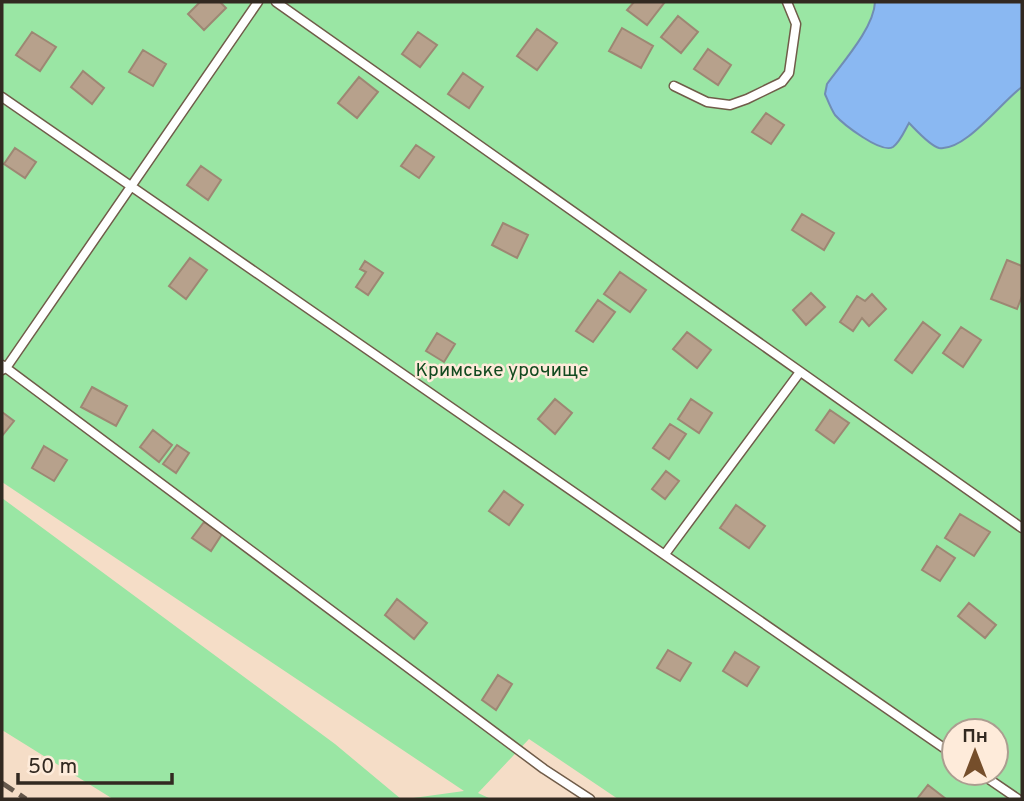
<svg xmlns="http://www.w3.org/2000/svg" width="1024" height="801" viewBox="0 0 1024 801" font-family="Overpass,sans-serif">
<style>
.green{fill:#9ae6a4;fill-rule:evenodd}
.water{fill:#8ab8f2;stroke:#708db3;stroke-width:2}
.building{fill:#b7a18c;stroke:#9d8773;stroke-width:2}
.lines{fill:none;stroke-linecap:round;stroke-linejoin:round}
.service-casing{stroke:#705c49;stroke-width:11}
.service{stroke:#fff;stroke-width:8}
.rail{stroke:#65584c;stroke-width:5;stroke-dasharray:14 7;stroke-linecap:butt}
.labels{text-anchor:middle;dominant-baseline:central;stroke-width:5;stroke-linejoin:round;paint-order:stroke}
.park-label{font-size:19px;fill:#124a1f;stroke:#feebda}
</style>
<rect width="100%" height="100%" fill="#f5ddc7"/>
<!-- green -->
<path class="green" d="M2 2H875C875 27 842 64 827 84L895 145 909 123 968 137 1022 87V799H618L529 739 478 793 491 799H406L464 791 2 482ZM954 731H996V773H954Z
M2 498 335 744 401 799H113L2 730Z"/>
<!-- water -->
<path class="water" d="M875 2H1022V87C1002 101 965 152 939 148 930 146 916 130 909 123 905 130 900 142 893 147 881 154 843 124 835 115 831 109 828 101 825 94L827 84C842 63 874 28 875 2Z"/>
<!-- building -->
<path class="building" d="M200 2H220L226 8 204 30 188 14Z
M634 2H662L664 3 647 25 627 10Z
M678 16 698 32 681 53 661 37Z
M622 28 653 46 641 68 609 51Z
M537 29 557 43 537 70 517 56Z
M32 32 56 47 40 71 16 55Z
M418 32 437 45 420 67 402 54Z
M708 49 731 65 718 85 694 69Z
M143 50 166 64 153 86 129 72Z
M83 71 104 88 92 104 71 87Z
M463 73 483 87 469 108 448 94Z
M359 77 378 92 357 118 338 103Z
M766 113 784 125 771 144 752 132Z
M416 145 434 157 419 178 401 166Z
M15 148 36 162 25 178 4 164Z
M201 166 221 180 208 200 187 185Z
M802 214 834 233 824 250 792 230Z
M503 223 528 235 517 258 492 245Z
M190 258 207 270 186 299 169 286Z
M1007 260 1022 266V296L1017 309 991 299Z
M365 261 383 273 368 295 356 287 366 272 360 269Z
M620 272 646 290 630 312 604 294Z
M811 293 825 307 806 325 793 310Z
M872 294 886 309 869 326 862 318 853 331 840 322 857 296 865 301Z
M598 300 615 312 593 342 576 331Z
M923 322 940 335 912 373 895 360Z
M961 327 981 340 963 367 943 353Z
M687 332 711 350 697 368 673 349Z
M437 333 455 344 444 362 426 351Z
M92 387 127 406 116 426 81 407Z
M555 399 572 413 555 434 538 419Z
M691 399 712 413 699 433 678 419Z
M830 410 849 423 834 443 816 430Z
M2 412 14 421 2 436Z
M670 424 686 434 669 459 653 448Z
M153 430 172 445 159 462 140 447Z
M177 445 189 453 176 473 163 464Z
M44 446 67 460 54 481 32 468Z
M666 471 679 481 665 499 652 489Z
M504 491 523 505 509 525 489 511Z
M736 505 765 526 749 548 720 528Z
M960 514 990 532 974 556 945 538Z
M204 522 222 534 211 551 192 538Z
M937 546 955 558 940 581 922 570Z
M397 599 427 623 414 639 385 615Z
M969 603 996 625 985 638 958 616Z
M668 650 691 663 680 681 657 668Z
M735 652 759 667 747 686 723 671Z
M498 675 512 684 496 710 482 700Z
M928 785 946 799H917Z"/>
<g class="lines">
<!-- service casing -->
<g class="service-casing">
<path id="service" d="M276 2 1022 528
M674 86 707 102 730 105 747 99 782 82 789 73 796 24 787 2
M2 97 954 755
M2 365 544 769 590 799
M2 370 6 368 258 2
M665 554 800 372
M980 773 1018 799"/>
</g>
<!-- service -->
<use href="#service" class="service"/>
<!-- rail -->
<path class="rail" d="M2 783 26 799
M2 799H3"/>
</g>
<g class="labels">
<!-- park labels -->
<g class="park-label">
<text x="502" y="371">Кримське урочище</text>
</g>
</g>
<!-- border -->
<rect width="1024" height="801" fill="none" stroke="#322921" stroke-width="7"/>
<!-- north arrow -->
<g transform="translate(975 752)"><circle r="33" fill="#feebda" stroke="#ac9d90" stroke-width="2"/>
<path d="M0-5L12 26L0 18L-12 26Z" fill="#754e2b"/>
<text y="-10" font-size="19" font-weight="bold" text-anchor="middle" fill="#322921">Пн</text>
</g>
<!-- scale -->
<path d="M18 773v10h154v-10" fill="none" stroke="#322921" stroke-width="3.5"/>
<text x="28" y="773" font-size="21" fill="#322921" stroke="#feebda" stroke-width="5" paint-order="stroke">50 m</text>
</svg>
